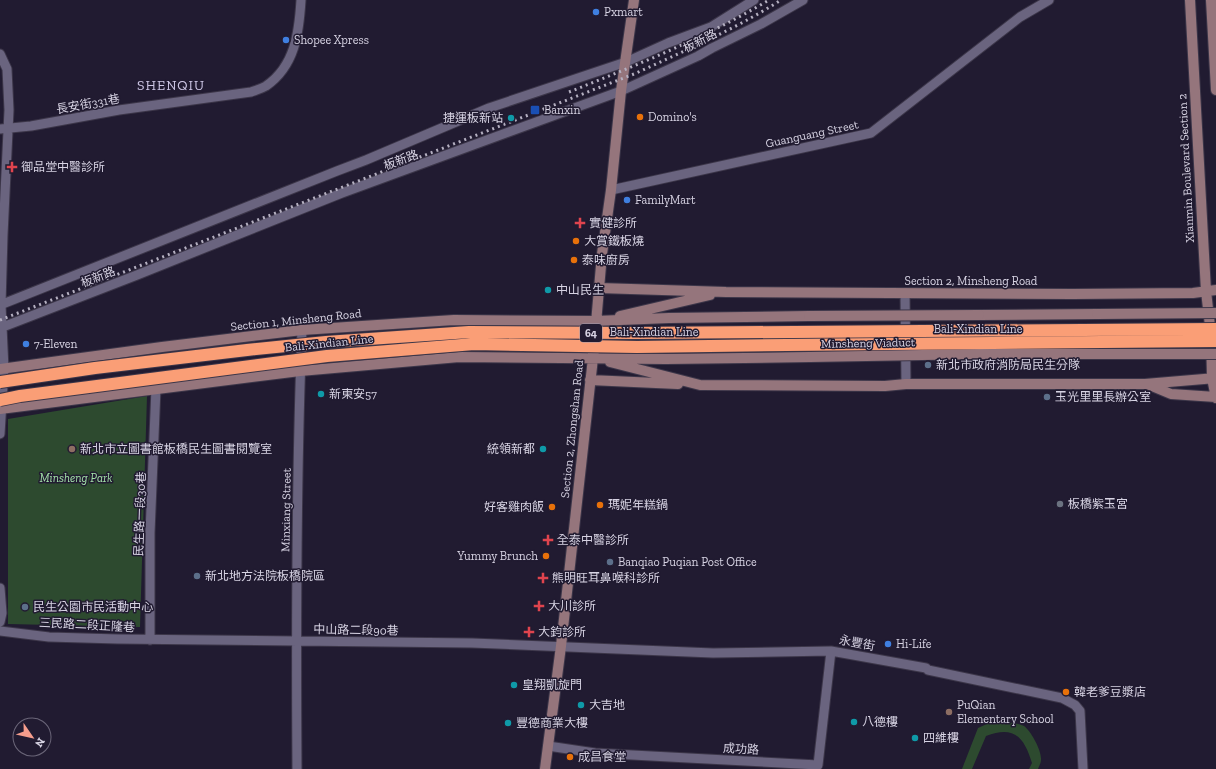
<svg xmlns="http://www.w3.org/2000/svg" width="1216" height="769" viewBox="0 0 1216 769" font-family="'Zilla Slab','Noto Sans TC',serif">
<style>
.green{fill:#2d4a2f}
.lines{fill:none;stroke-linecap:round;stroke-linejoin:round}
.street-casing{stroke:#3c3649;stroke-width:11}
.secondary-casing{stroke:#3c3649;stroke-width:12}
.street{stroke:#6a647f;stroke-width:9}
.secondary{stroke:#95757c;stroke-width:10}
.rail{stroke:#b5b0c1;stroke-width:3;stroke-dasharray:2 4;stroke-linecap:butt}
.secondary-bridge-casing{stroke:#3c3649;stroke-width:12;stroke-linecap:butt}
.highway-bridge-casing{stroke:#3c3649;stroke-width:14;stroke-linecap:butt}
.secondary-bridge{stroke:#95757c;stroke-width:10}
.highway-bridge{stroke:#fa9e76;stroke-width:12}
.shop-dot{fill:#3f7fe0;stroke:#211b31;stroke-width:1.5}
.transit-dot{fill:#1a4fb4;stroke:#211b31;stroke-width:1.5}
.food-dot{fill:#e8710a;stroke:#211b31;stroke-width:1.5}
.culture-dot{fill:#0f9aa8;stroke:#211b31;stroke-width:1.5}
.health-dot{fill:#e0444e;stroke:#211b31;stroke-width:1.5}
.service-dot{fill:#5c6f8a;stroke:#211b31;stroke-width:1.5}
.education-dot{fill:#8d6e63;stroke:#211b31;stroke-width:1.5}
.worship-dot{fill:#6b7280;stroke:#211b31;stroke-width:1.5}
.labels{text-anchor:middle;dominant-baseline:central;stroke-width:3;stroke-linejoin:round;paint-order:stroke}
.shield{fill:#211b31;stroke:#a09cae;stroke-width:1}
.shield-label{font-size:11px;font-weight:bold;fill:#d7d3e3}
.poi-label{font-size:12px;fill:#d7d3e3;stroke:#211b31;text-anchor:start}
.street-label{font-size:12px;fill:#d7d3e3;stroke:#211b31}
.park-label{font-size:12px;font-style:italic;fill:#a4e3a9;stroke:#211b31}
.quarter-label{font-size:14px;letter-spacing:1px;fill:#cfc8e7;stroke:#211b31}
</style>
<rect width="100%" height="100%" fill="#211b31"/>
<!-- green -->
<path class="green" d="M147 396 140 627 8 624V419Z
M1001 722C1008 722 1017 723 1024 726 1031 731 1042 751 1041 760 1041 763 1039 766 1038 769H1029L1032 763C1024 737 1014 725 986 736L972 769H962L978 728 989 723Z"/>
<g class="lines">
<!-- street casing -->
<g class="street-casing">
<path id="street" d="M0 54 7 69 9 110 3 235 1 305 4 369 0 434
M0 129 31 126 119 110 251 92C256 90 261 89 266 86 295 66 299 33 301 0
M611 190 871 133 1020 17 1049 0
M905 293 906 384
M0 305 337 171 366 160 489 108 626 62 668 43 711 27 754 0
M0 328 137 275 342 193 621 91 698 56 712 48 761 24 803 0
M0 588 2 613 0 622
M0 631 49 637 118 639 472 643 713 653 831 651 926 668 928 670 1062 698 1075 705 1080 711 1083 769
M150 640V533L156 388
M548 746 595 753 818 765 831 651
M297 769C296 623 296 476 302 330"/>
</g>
<!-- secondary casing -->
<g class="secondary-casing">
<path id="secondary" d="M1190 0 1206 291 1211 335 1212 378 1216 398
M1211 0 1216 90
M599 288 726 292 1073 294 1193 293 1216 290
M979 315 1097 314
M620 316 710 295
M610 362 700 385 885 386 906 384H1145L1216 378
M0 369 162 347 302 330 362 326 454 320 596 321 669 318 809 316
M590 380 678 384
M1147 384 1171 394 1216 397
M0 409 300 371 459 357 666 359 810 357
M545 769 561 646 593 358 602 254 611 190 621 91 634 0"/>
</g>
<!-- street -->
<use href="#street" class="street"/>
<!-- secondary -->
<use href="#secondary" class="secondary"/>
<!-- rail -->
<path class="rail" d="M569 92C637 65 705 38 769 0
M0 320 634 74C684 51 734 30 781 0"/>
<!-- secondary-bridge casing -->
<g class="secondary-bridge-casing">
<path id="secondary-bridge" d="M1097 314 1216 313
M809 316 979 315
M810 357 979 354H1216"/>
</g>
<!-- highway-bridge casing -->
<g class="highway-bridge-casing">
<path id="highway-bridge" d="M0 382 95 368 247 350 326 342 469 332 636 333 1216 329
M0 400 20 396 327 356 474 344 637 347 787 345 1216 341"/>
</g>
<!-- secondary-bridge -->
<use href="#secondary-bridge" class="secondary-bridge"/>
<!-- highway-bridge -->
<use href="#highway-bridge" class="highway-bridge"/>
</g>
<!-- markers -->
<g class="shop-dot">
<circle cx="596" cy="12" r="4"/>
<circle cx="286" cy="40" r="4"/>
<circle cx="627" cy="200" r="4"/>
<circle cx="26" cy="344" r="4"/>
<circle cx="888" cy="644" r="4"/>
</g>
<rect class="transit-dot" x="530" y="105" width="10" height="10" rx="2"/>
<g class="food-dot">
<circle cx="640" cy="117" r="4"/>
<circle cx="576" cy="241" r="4"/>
<circle cx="574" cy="260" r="4"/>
<circle cx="600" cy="505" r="4"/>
<circle cx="552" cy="507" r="4"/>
<circle cx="546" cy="556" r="4"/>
<circle cx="1066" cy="692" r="4"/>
<circle cx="570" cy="757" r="4"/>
</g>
<g class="culture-dot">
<circle cx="511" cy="118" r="4"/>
<circle cx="548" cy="290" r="4"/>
<circle cx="321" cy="394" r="4"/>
<circle cx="543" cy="449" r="4"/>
<circle cx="514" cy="685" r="4"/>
<circle cx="581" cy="705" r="4"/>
<circle cx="854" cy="722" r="4"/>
<circle cx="508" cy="723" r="4"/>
<circle cx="915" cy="738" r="4"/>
</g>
<g class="health-dot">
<path d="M10 161h4v4h4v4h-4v4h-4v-4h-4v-4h4z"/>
<path d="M578 217h4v4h4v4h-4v4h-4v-4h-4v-4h4z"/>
<path d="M546 534h4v4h4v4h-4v4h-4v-4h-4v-4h4z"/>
<path d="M541 572h4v4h4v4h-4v4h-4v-4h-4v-4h4z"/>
<path d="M537 600h4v4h4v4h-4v4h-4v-4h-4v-4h4z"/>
<path d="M527 626h4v4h4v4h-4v4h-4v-4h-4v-4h4z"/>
</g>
<g class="service-dot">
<circle cx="928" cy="365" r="4"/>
<circle cx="1047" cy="397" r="4"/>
<circle cx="610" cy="562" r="4"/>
<circle cx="197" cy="576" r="4"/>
<circle cx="25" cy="607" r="4"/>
</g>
<g class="education-dot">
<circle cx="72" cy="449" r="4"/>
<circle cx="949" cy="712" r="4"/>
</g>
<circle class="worship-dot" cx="1060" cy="504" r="4"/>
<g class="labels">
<!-- shield labels -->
<rect class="shield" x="580" y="324" width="22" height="18" rx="3"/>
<g class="shield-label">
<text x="591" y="333">64</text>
</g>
<!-- poi labels -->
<g class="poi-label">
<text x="604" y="12">Pxmart</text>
<text x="294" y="40">Shopee Xpress</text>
<text x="544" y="110">Banxin</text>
<text x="648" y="117">Domino's</text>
<text x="503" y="118" text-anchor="end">捷運板新站</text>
<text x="21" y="167">御品堂中醫診所</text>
<text x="635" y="200">FamilyMart</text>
<text x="589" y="223">實健診所</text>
<text x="584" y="241">大賞鐵板燒</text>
<text x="582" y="260">泰味廚房</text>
<text x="556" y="290">中山民生</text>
<text x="34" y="344">7-Eleven</text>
<text x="936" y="365">新北市政府消防局民生分隊</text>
<text x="329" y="394">新東安57</text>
<text x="1055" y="397">玉光里里長辦公室</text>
<text x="80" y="449">新北市立圖書館板橋民生圖書閱覽室</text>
<text x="535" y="449" text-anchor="end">統領新都</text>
<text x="1068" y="504">板橋紫玉宮</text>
<text x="608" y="505">瑪妮年糕鍋</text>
<text x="544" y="507" text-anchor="end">好客雞肉飯</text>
<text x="557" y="540">全泰中醫診所</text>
<text x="538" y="556" text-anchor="end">Yummy Brunch</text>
<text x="618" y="562">Banqiao Puqian Post Office</text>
<text x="205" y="576">新北地方法院板橋院區</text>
<text x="552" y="578">熊明旺耳鼻喉科診所</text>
<text x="548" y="606">大川診所</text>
<text x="33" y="607">民生公園市民活動中心</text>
<text x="538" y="632">大鈞診所</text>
<text x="896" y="644">Hi-Life</text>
<text x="522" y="685">皇翔凱旋門</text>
<text x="1074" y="692">韓老爹豆漿店</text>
<text x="589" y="705">大吉地</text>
<text x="957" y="705">PuQian<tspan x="957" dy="14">Elementary School</tspan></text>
<text x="862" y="722">八德樓</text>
<text x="516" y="723">豐德商業大樓</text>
<text x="923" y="738">四維樓</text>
<text x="578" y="757">成昌食堂</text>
</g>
<!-- street labels -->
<g class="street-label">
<text transform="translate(700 41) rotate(-27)">板新路</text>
<text transform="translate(88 104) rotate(-10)">長安街331巷</text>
<text transform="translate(812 134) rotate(-12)">Guanguang Street</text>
<text transform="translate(401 160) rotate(-20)">板新路</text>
<text transform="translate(1186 168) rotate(-93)">Xianmin Boulevard Section 2</text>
<text transform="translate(98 277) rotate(-21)">板新路</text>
<text x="971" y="281">Section 2, Minsheng Road</text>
<text transform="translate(296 320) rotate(-6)">Section 1, Minsheng Road</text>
<text x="978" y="329">Bali-Xindian Line</text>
<text x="654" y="332">Bali-Xindian Line</text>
<text transform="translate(329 343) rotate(-6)">Bali-Xindian Line</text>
<text transform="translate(868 343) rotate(-1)">Minsheng Viaduct</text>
<text transform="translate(572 429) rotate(-84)">Section 2, Zhongshan Road</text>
<text transform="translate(286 510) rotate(-89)">Minxiang Street</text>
<text transform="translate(140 514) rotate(-88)">民生路一段30巷</text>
<text transform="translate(87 625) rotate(3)">三民路二段正隆巷</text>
<text transform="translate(356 630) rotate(1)">中山路二段90巷</text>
<text transform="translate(857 643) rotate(11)">永豐街</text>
<text transform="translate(741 749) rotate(3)">成功路</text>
</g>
<!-- park labels -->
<g class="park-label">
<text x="76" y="478">Minsheng Park</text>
</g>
<!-- quarter labels -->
<g class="quarter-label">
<text x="171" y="85">SHENQIU</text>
</g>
</g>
<!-- north arrow -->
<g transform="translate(32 737) rotate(124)"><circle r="19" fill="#211b31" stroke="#6a6578"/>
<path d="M0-3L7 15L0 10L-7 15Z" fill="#f59d8d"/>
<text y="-6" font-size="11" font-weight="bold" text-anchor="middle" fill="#d7d3e3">N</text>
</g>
</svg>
